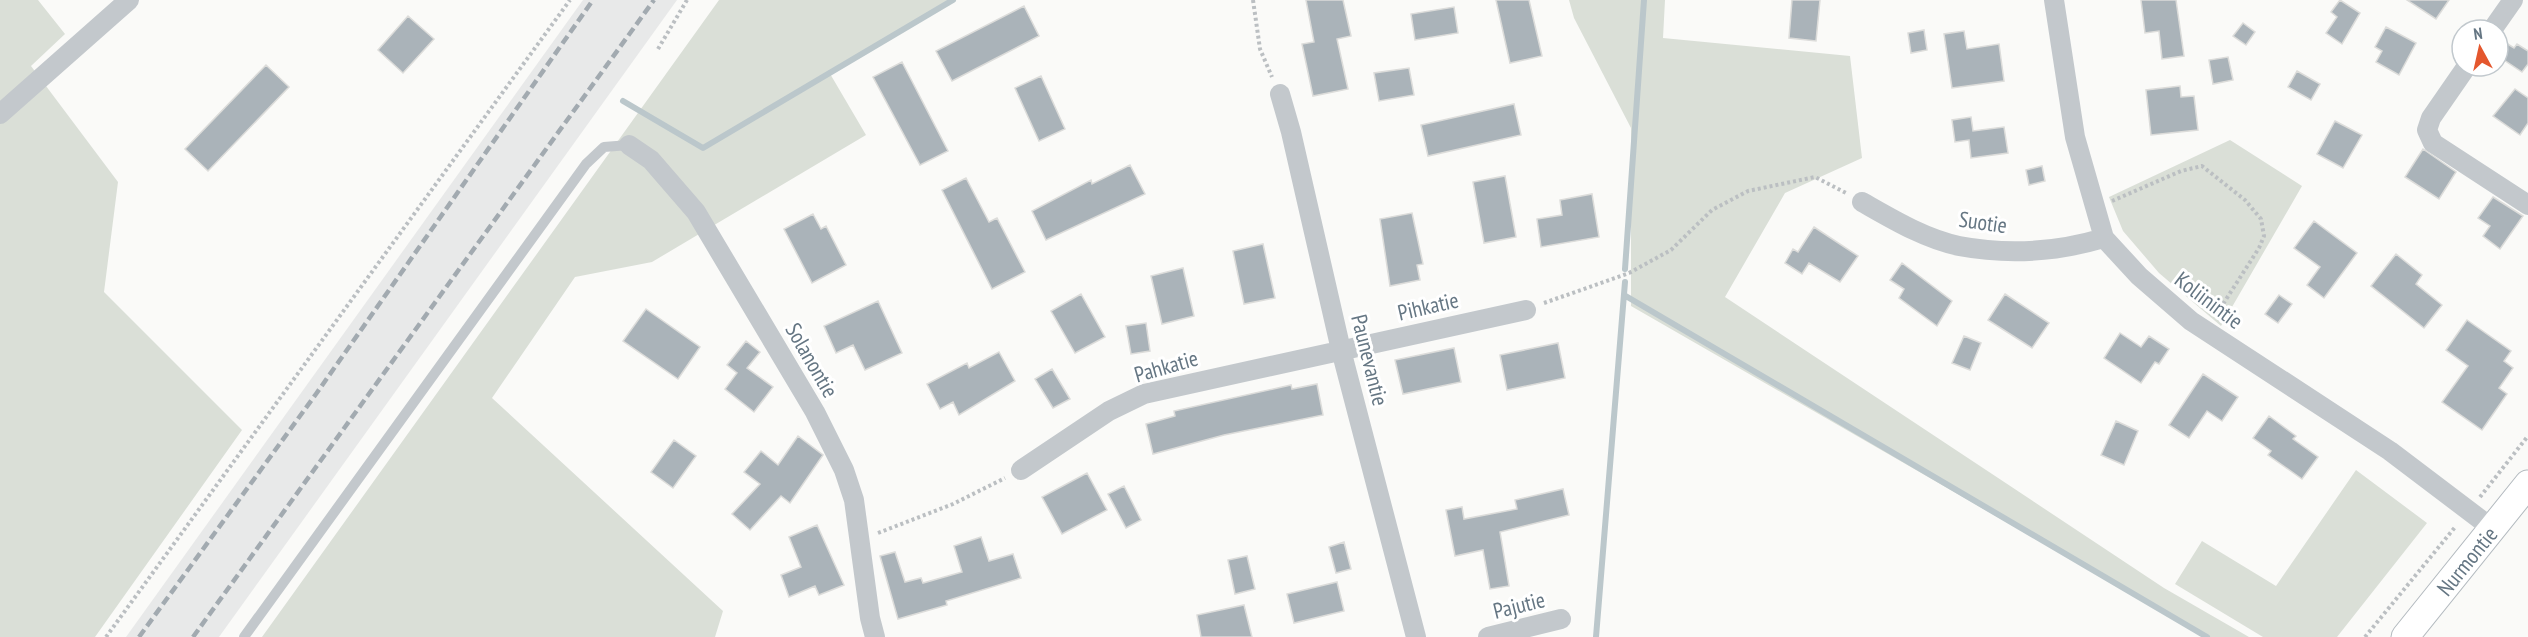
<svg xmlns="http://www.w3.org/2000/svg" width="2528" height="637" viewBox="0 0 2528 637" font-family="'PT Sans Narrow',sans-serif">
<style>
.built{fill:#e8e9e9}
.green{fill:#dadfd7}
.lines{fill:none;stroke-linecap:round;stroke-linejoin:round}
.stream{stroke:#bbc7cb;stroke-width:6}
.building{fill:#aab3b9;stroke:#dcdcda;stroke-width:1.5}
.secondary-casing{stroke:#b3babf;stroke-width:29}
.path{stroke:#bbbfc2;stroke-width:4;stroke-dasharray:3 3;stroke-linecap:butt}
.service{stroke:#c3c8cc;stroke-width:10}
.minor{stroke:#c3c8cc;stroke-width:20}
.secondary{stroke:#fff;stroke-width:27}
.rail{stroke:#a2aab0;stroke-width:4.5;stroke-dasharray:9 4.5;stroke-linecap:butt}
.labels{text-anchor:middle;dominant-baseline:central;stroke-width:6;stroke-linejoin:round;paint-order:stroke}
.street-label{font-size:22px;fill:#657683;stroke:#fff}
</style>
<rect width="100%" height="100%" fill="#fafaf8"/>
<!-- built -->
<path class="built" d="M583 0H677L219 637H126Z"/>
<!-- green -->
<path class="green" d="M0 0H38L65 34 31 66 118 182 104 292 242 430 95 637H0Z
M719 0H953L829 72 866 135 652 262 575 277 492 398 723 611 715 637H262Z
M1569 0H1665L1663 38 1850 56 1862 158 1785 193 1725 297 2164 588 2249 637H2206L1631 306V128L1574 18Z
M2230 140 2302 186 2221 326 2159 273 2123 231 2109 197Z
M2356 470 2427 523 2337 637H2263L2175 584 2202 541 2276 586Z"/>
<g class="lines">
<!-- stream -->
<path class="stream" d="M623 101 703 148 953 0
M1625 269 1644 0
M1624 295 2207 637
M1596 637 1625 282"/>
</g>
<!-- building -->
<path class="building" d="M1306 0H1343L1351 36 1337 39 1348 89 1313 96 1302 44 1314 42Z
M1496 0H1529L1542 56 1510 63Z
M1792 0H1820L1816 41 1789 38Z
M2141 0H2176L2184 56 2162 59 2159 31 2145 33Z
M2340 0 2360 13 2342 44 2326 33 2337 17 2331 12Z
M2407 0H2449L2436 19Z
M1024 6 1039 36 952 81 936 51Z
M1454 7 1458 33 1415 40 1411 14Z
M408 16 434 39 403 73 378 50Z
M2243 23 2255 32 2246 45 2233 36Z
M2386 27 2416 43 2399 75 2376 62 2382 51 2375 47Z
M1924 30 1927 50 1911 53 1908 33Z
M1964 31 1967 49 1999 44 2004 81 1952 88 1944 34Z
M2506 43 2514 48 2517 44 2528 51V64L2522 72 2498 56Z
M2228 57 2233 80 2213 84 2209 60Z
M902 62 948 151 920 165 873 77Z
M266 65 289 87 208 171 185 149Z
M1409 68 1414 95 1379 101 1374 73Z
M2297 71 2320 84 2311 100 2288 87Z
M1041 76 1065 129 1039 141 1015 88Z
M2180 86 2181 97 2194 96 2198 130 2151 135 2146 90Z
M2515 89 2528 98V123L2520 135 2493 116Z
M1514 104 1521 135 1428 156 1421 125Z
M1971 117 1973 131 2004 127 2008 153 1971 158 1969 140 1955 142 1952 120Z
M2335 121 2362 135 2343 168 2317 154Z
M2423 149 2456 172 2439 199 2405 177Z
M1130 165 1145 194 1046 240 1032 211 1091 180 1092 184Z
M2042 166 2045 181 2029 185 2026 170Z
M1505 176 1516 237 1484 243 1473 182Z
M966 178 989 222 997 218 1025 272 992 289 942 190Z
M1592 194 1599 237 1541 247 1537 219 1562 215 1560 200Z
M2493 197 2523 216 2500 249 2483 236 2490 226 2478 218Z
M1412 213 1423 264 1417 265 1420 280 1390 286 1380 219Z
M813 214 821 229 826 226 846 265 812 283 784 229Z
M2314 221 2357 253 2324 298 2307 285 2320 267 2294 248Z
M1814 227 1858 256 1840 282 1809 263 1802 274 1785 263 1793 249 1798 252Z
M1263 244 1275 298 1244 304 1233 251Z
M2396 254 2422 275 2416 284 2442 305 2424 328 2371 286Z
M1902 263 1952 301 1937 326 1899 298 1904 289 1890 280Z
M1183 268 1194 316 1162 324 1151 276Z
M1081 294 1105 337 1075 353 1051 311Z
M2005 294 2049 323 2032 348 1988 320Z
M2279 295 2292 304 2278 323 2265 314Z
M878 301 902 353 865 370 853 345 836 353 824 326Z
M646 309 700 347 678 379 623 341Z
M2467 320 2511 351 2504 361 2513 368 2499 388 2507 394 2482 430 2442 402 2468 366 2446 350Z
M1146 323 1150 351 1131 354 1126 326Z
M2120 333 2141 347 2149 336 2169 349 2159 364 2155 362 2141 383 2104 358Z
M1964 336 1981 343 1970 370 1952 363Z
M746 341 760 352 747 368 773 387 754 412 725 389 737 373 727 365Z
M1558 343 1565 378 1507 390 1500 355Z
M1454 348 1461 382 1403 394 1395 360Z
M999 352 1015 381 959 415 953 402 940 409 927 384 967 363 969 368Z
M1052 369 1070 399 1053 408 1035 379Z
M2203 374 2238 397 2222 421 2207 411 2189 438 2169 425Z
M1317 384 1323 415 1224 435 1153 454 1146 424 1175 416 1174 411 1291 385 1292 389Z
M2269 416 2296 436 2293 439 2318 457 2302 479 2268 455 2271 451 2253 438Z
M2116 421 2138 431 2124 465 2101 455Z
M798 436 823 455 790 503 781 496 750 530 732 514 760 484 744 472 761 451 778 465Z
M674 440 696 456 673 488 651 472Z
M1087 473 1107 510 1062 534 1042 497Z
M1124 486 1141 520 1126 528 1108 494Z
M1563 489 1569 515 1500 532 1509 586 1490 589 1483 550 1455 556 1446 510 1462 507 1464 519 1517 509 1515 500Z
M817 525 844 585 819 595 815 586 789 597 781 575 801 567 789 537Z
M981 537 989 561 1013 554 1021 578 946 601 947 605 898 619 880 556 895 552 905 582 921 578 923 583 962 572 954 546Z
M1344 542 1351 569 1336 573 1329 547Z
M1247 556 1255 589 1235 594 1228 560Z
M1337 582 1344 611 1294 623 1287 594Z
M1244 605 1252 637H1201L1197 615Z"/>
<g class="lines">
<!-- secondary casing -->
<g class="secondary-casing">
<path id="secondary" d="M2405 637 2528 484"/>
</g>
<!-- path -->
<path class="path" d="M1253 0 1260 49 1272 77
M658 49 687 0
M2112 201 2181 171 2202 166 2245 200 2261 219 2264 236 2259 248 2216 315
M1544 303 1629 273 1671 250 1712 210 1748 191 1815 177 1846 193
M2480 497 2528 436
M878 533 953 504 1005 478
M106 637 570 0
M2365 637 2456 526"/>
<!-- service -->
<path class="service" d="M244 637 586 164 604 147 629 145"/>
<!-- minor -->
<path class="minor" d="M2054 0 2075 137 2104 238 2139 276 2191 321 2390 451 2493 529
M2492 30 2513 0
M2467 66 2431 118 2427 130 2433 143 2528 205
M1280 94 1291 132 1341 350 1416 637
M0 114 129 0
M629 145 651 160 696 212 815 412 844 470 854 500 870 618 875 637
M1862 202C1892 219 1925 239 1959 246 2007 255 2057 252 2104 238
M1021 470 1109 411 1144 394 1526 310
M1488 637 1561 619"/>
<!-- secondary -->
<use href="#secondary" class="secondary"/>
<!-- rail -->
<path class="rail" d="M139 637 316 394 593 0
M193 637 654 0"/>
</g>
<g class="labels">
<!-- street labels -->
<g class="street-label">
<text transform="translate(1983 222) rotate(8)">Suotie</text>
<text transform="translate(2209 300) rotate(37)">Koliinintie</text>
<text transform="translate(1428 306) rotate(-13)">Pihkatie</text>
<text transform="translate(812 360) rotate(60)">Solanontie</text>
<text transform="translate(1370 360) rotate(76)">Paunevantie</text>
<text transform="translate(1166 366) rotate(-16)">Pahkatie</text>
<text transform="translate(2467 561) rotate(-51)">Nurmontie</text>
<text transform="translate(1519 605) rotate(-14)">Pajutie</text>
</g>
</g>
<!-- north arrow -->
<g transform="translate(2480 48) rotate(352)"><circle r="28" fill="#ffffff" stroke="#c1c8cd" stroke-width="1.5"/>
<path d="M0-4.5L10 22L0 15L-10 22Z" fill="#e4572e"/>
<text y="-9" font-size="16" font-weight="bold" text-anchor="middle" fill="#657683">N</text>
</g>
</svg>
